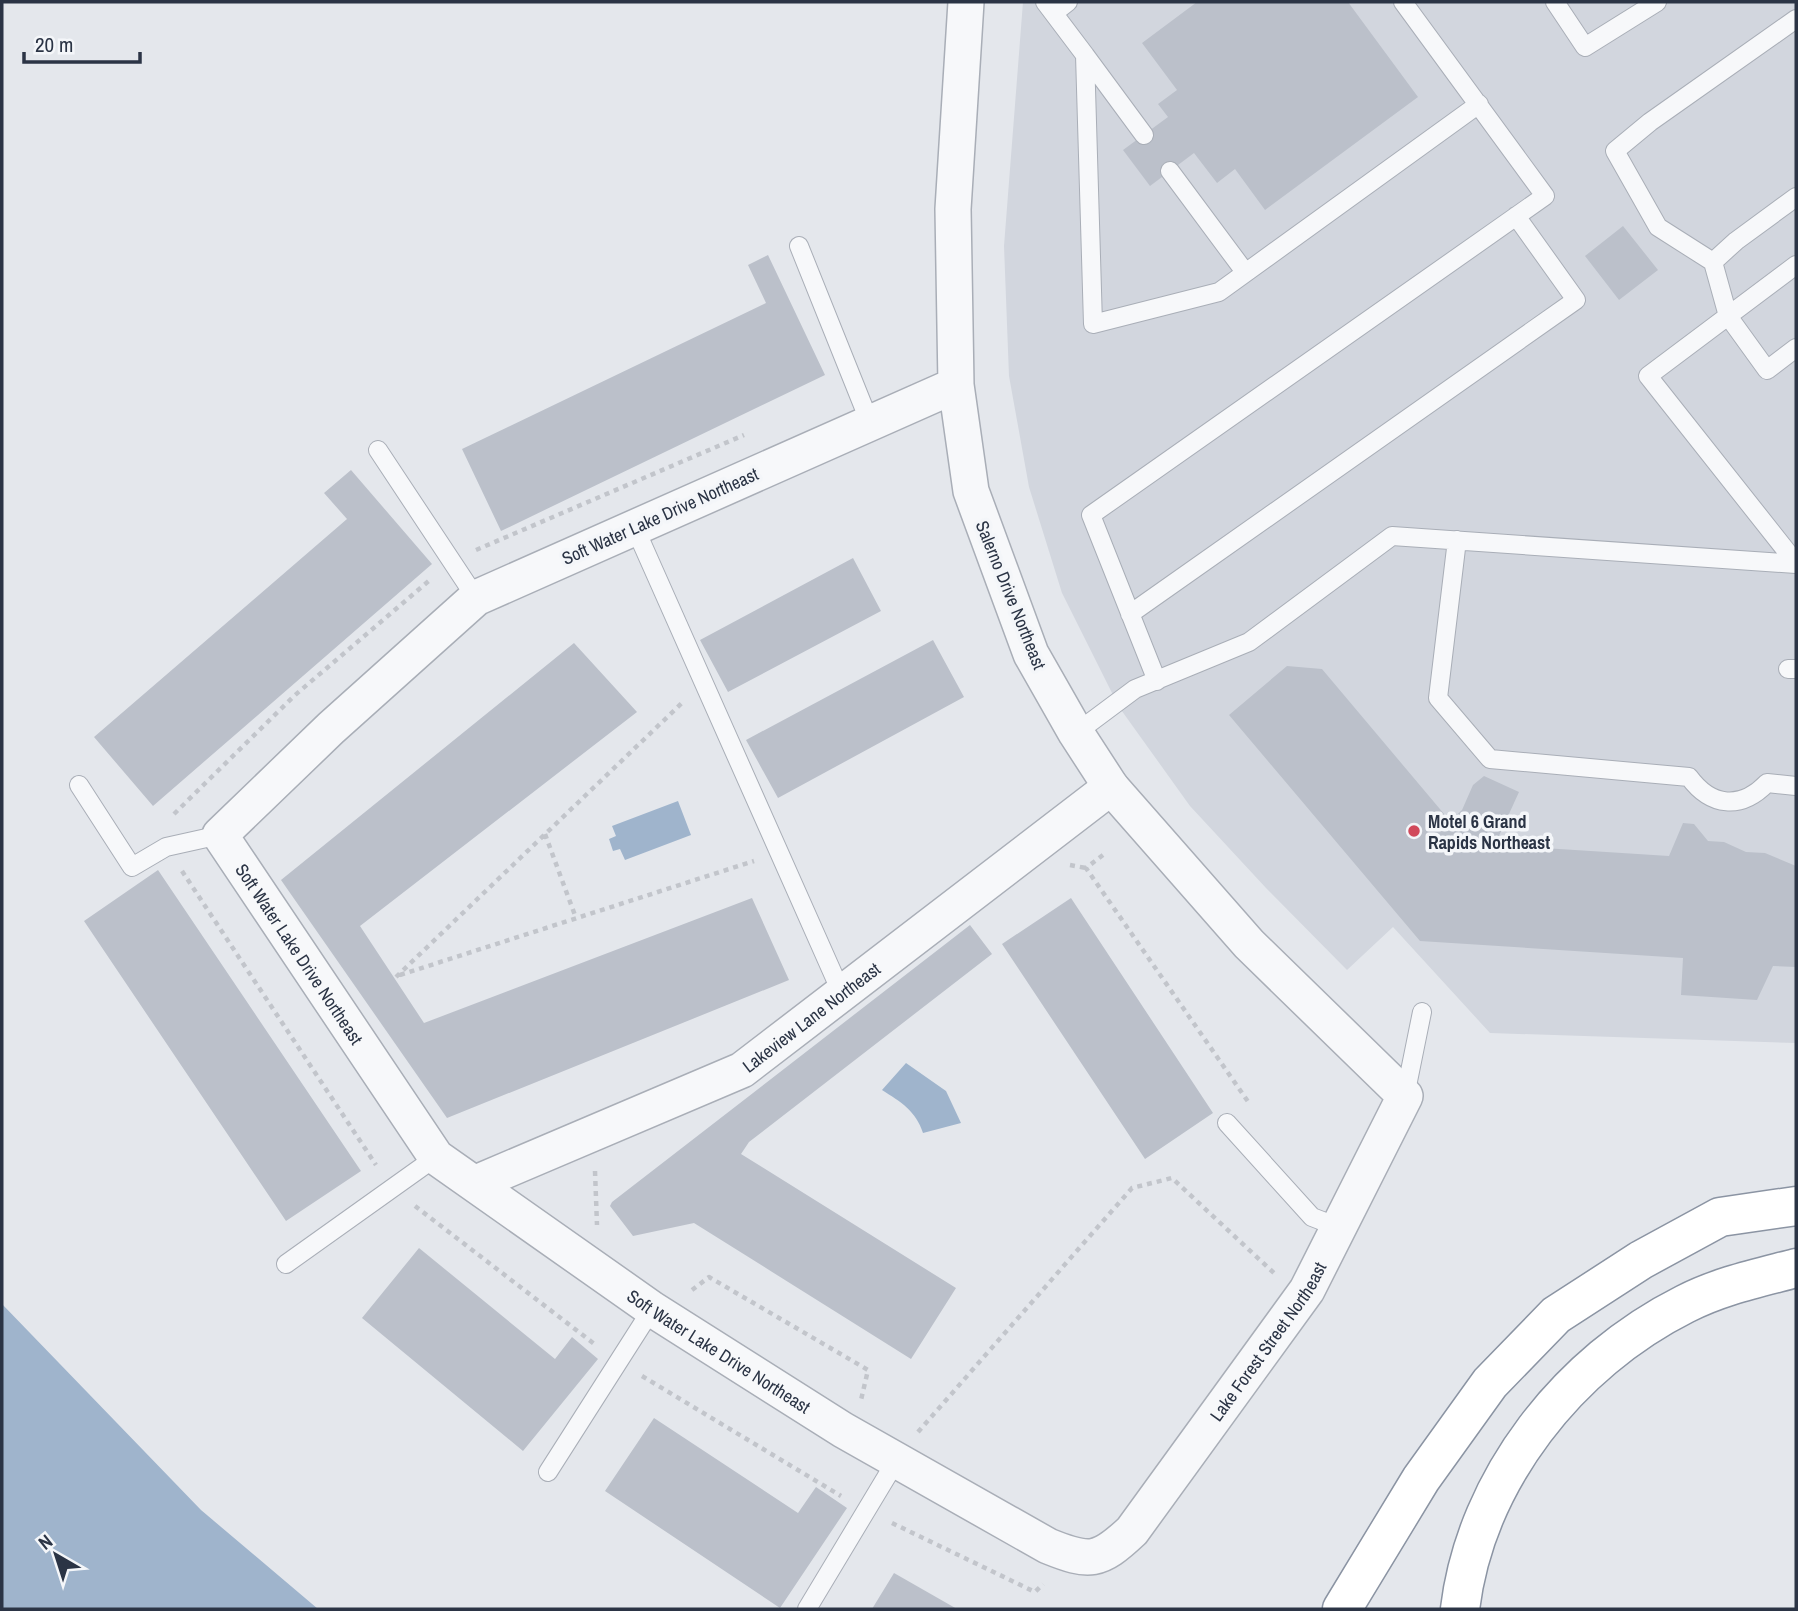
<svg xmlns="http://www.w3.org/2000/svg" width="1798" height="1611" viewBox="0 0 1798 1611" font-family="'Archivo Narrow',sans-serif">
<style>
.built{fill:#d2d6de}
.water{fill:#9fb4cc}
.building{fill:#bbc0ca}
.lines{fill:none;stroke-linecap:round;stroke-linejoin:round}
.lane-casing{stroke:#a9aeb7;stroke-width:20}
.street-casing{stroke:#a9aeb7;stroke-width:38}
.highway-casing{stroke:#8b94a3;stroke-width:41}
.path{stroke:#c2c5cb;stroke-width:4.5;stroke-dasharray:5 5;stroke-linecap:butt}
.lane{stroke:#f7f8fa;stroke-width:18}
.street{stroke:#f7f8fa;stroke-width:35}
.highway{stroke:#fff;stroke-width:38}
.poi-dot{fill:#d1495b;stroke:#f4f6f9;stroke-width:2.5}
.labels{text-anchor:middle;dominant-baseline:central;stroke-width:7;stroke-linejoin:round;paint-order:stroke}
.street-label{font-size:18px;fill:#2b3445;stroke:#f4f6f9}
.poi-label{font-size:18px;font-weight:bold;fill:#2b3445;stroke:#f4f6f9;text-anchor:start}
</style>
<rect width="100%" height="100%" fill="#e4e7ec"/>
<!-- built -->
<path class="built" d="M1023 2H1796V1043L1490 1033 1393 927 1347 970 1266 888 1190 806 1119 707 1062 593 1029 487 1009 376 1004 246Z"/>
<!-- water -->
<path class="water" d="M678 801 691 835 625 860 620 849 613 851 609 839 616 836 612 826Z
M906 1063 946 1091 961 1123 923 1133C916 1111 901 1102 882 1090Z
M2 1304 201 1510 318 1609H2Z"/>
<!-- building -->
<path class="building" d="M1197 2H1348L1418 97 1265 210 1235 169 1217 183 1194 153 1150 186 1123 150 1168 117 1158 104 1177 90 1142 43Z
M1623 226 1658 270 1619 300 1585 256Z
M768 255 825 375 501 531 462 449 766 303 748 265Z
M351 470 432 564 153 806 94 737 347 519 324 493Z
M853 558 881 611 728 692 700 640Z
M933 640 964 697 778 798 746 740Z
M574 643 637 712 360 926 424 1023 752 898 789 980 447 1118 281 880Z
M1287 666 1322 669 1450 821 1462 810 1473 785 1484 776 1519 792 1498 838V845L1669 856 1683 823 1694 824 1708 841 1724 842 1746 852 1765 853 1796 866V967L1773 966 1757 1000 1681 995 1683 958 1420 941 1229 715Z
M158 870 361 1171 286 1221 84 921Z
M1071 898 1213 1113 1145 1159 1002 944Z
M970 925 992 954 749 1142 741 1154 956 1288 911 1359 694 1223 633 1236 610 1206 612 1202Z
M419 1248 555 1359 572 1337 598 1359 523 1451 362 1318Z
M654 1418 798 1513 816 1487 847 1508 780 1608 605 1491Z
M894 1573 957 1609H872Z"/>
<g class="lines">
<!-- lane casing -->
<g class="lane-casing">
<path id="lane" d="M1045 2 1085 55 1093 324 1219 292 1479 104
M1555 2 1585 47 1657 2
M1054 13 1068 2
M1796 19 1650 122 1615 151 1658 227 1713 262 1728 316 1767 370 1796 348
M1085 55 1144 135
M1170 171 1245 272
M799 246 870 423
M1713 262 1736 241 1796 197
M1796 265 1648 376 1796 563
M378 450 476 598
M635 528 842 994
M1457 540 1438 698 1490 759 1689 777C1711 807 1741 810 1767 783L1796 786
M1130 614 1576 300 1516 216
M1788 669H1796
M1157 681 1091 515 1545 196 1403 2
M1076 733 1135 689 1249 642 1392 536 1796 564
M79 785 132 867 166 847 220 835
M1405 1096 1422 1012
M1227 1123 1312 1217 1338 1227
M286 1264 436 1157
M548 1472 652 1309
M807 1609 896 1461"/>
</g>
<!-- street casing -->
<g class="street-casing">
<g id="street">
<path id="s1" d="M956 385 476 598 331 728 220 835 436 1157 652 1309 843 1430 1048 1546C1090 1563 1099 1562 1132 1531L1307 1290 1405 1096 1249 944 1111 787 1076 733 1031 654 971 491 956 385 953 209 966 2"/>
<path id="s2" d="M476 1183 742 1070 1111 787"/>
</g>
</g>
<!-- highway casing -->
<g class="highway-casing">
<path id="highway" d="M1342 1609 1421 1479 1490 1383 1556 1315 1641 1260 1720 1217 1796 1206
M1460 1609C1476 1479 1569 1362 1685 1304 1720 1286 1758 1278 1796 1268"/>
</g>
<!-- path -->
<path class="path" d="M476 550 744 435
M174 814 294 696 431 579
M545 834 576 918
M1103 855 1086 868 1249 1103
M1070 865 1086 868
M182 871 376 1165
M400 975 754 861
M396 977 683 702
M595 1171 597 1225
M415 1206 597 1346
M692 1290 709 1277 868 1370 861 1400
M642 1376 841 1496
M918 1432 1132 1188 1172 1178 1275 1274
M892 1523 1035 1592 1043 1584"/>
<!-- lane -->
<use href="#lane" class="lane"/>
<!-- street -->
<use href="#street" class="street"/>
<!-- highway -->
<use href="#highway" class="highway"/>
</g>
<!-- markers -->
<circle class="poi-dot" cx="1414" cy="831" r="7"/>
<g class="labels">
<!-- street labels -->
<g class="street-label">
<text transform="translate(660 516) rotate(-24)">Soft Water Lake Drive Northeast</text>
<text transform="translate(1011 595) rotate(68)">Salerno Drive Northeast</text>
<text stroke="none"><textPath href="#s1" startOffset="1017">Soft Water Lake Drive Northeast</textPath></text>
<text stroke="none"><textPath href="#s2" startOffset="376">Lakeview Lane Northeast</textPath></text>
<text stroke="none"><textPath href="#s1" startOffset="2315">Lake Forest Street Northeast</textPath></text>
<text stroke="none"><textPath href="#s1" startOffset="1605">Soft Water Lake Drive Northeast</textPath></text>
</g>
<!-- poi labels -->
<g class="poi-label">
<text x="1428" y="821">Motel 6 Grand<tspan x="1428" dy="21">Rapids Northeast</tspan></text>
</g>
</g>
<!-- border -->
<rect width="1798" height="1611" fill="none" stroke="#2b3445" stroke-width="7"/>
<!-- north arrow -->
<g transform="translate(56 1555) rotate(321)" stroke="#f4f6f9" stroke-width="5" paint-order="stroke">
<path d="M0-5L12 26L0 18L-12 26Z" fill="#2b3445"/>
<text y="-10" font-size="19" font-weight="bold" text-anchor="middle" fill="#2b3445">N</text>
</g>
<!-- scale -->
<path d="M24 52v10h116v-10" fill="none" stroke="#2b3445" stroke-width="3.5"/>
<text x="35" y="52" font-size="21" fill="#2b3445" stroke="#f4f6f9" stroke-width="5" paint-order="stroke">20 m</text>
</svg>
